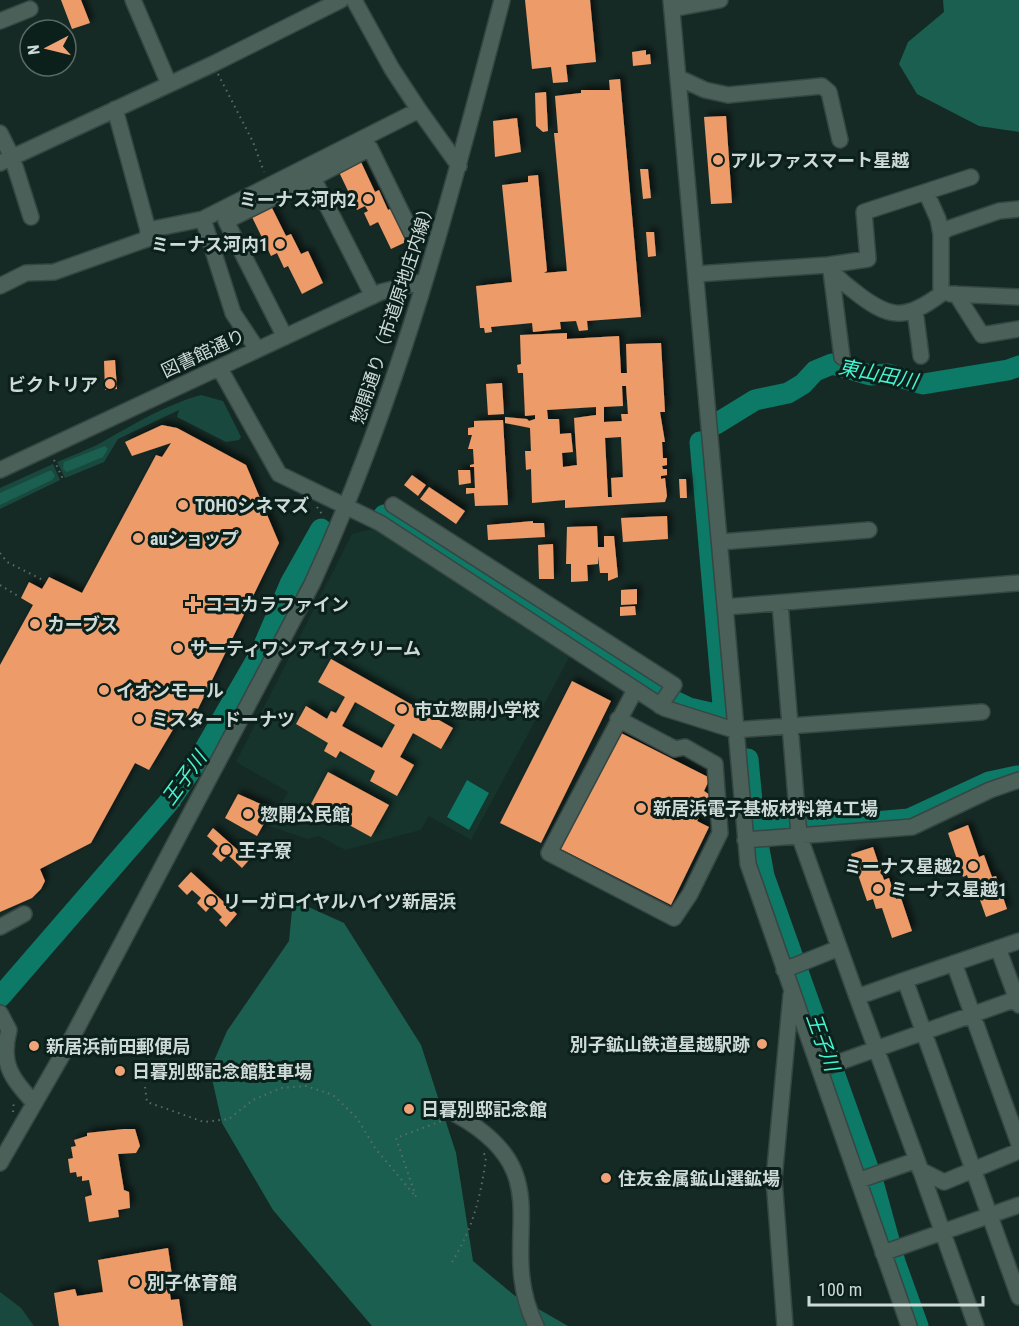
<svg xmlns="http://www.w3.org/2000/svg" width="1019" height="1326" viewBox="0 0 1019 1326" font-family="'Roboto Condensed','Noto Sans JP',sans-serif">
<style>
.built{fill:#16332c}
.green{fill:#19493e}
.forest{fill:#1b5f50}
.water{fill:#0c7a66}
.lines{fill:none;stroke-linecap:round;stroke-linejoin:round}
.river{stroke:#0c7a66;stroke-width:21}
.building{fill:#ed9b69;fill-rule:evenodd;filter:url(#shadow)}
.minor-casing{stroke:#364642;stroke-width:18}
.path{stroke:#5c6d69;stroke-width:2;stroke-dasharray:1.5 4.5;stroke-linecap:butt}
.minor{stroke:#4a6059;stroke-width:15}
.poi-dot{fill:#efa376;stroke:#0c201b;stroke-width:2}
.labels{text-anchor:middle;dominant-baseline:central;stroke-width:6;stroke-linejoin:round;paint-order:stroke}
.poi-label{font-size:18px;font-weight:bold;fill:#cedad7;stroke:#0c201b;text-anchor:start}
.street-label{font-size:18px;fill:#cedad7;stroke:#0c201b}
.water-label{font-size:20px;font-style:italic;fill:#46f5d2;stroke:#0c201b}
</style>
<defs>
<filter id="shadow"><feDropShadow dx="4" dy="-4" stdDeviation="3" flood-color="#0009"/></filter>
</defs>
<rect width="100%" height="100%" fill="#162a25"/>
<!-- built -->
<path class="built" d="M376 528 570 656 471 840 429 816 421 830 345 850 319 836 307 839 269 826 288 792 236 762 352 534Z"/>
<!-- green -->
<path class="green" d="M201 395 223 401 241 437 239 440 226 442 177 417 179 410 118 439 104 462 65 478 57 462C73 455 90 449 104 441 136 423 165 405 201 395Z
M53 464 60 480 0 509V488Z
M0 1292 21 1308 34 1326H0Z"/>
<!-- forest -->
<path class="forest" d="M943 0H1019V132L979 126 917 94 899 64 908 42 944 12Z
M105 446 108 449 103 457 67 472 63 469 64 462Z
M49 471H52L55 476 52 480 0 505V493Z
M293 900 344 923 421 1045 456 1153 473 1261 514 1295 568 1326H372L273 1210 222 1123 210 1070 227 1031 289 941Z"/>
<!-- water -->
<path class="water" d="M467 780 489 793 469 830 447 817Z"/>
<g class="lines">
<!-- river -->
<path class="river" d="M716 424 755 400 788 393 803 384 815 371 832 364 870 375 888 374 923 384 1008 370 1019 366
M384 515 389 514 666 697 689 708 724 716 700 442
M742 759H748L754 822 764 876 873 1182 895 1262 918 1326
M754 822 793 829 909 819 989 782 1017 776
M0 997 169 802 202 754 261 652 290 584 321 529"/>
</g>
<!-- building -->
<path class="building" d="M61 0H81L90 23 72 29Z
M525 0H590L596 62 566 65 568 82 553 83 551 67 532 69Z
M646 50V55L650 54 651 64 633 66 632 52Z
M620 79 641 317 587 321 588 330 579 331 576 321 560 322 561 329 533 332 532 323 491 327 492 332 485 333 484 328H480L476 286 512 282 502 185 528 182V176L538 175 547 271 544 273 567 271 554 133H558L555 96 581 93V90H610L609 80Z
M546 92 548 131 543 132 536 126 535 93Z
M726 116 732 203 711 204 704 117Z
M517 118 521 152 495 157 493 121Z
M361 162 375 192 379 190 388 210 394 207 410 240 391 249 378 222 370 226 364 213 368 211 365 206 357 210 339 172Z
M640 169H648L651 198 643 199Z
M271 206 286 236 291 234 301 254 308 251 323 283 302 294 288 266 284 268 277 253 271 256 251 215Z
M646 232H654L656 256 648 257Z
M567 333V339L619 336 621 373H627L626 344 661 343 665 412H660L665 442H662L663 458H667V465L662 466 663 469H667V475L661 476V479L665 478 667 496 665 502 565 508V500L532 503 531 469 526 470 525 451H531L530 428 505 423V417L527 419 529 421 535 419V415L525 416 523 373H518L517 365 521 364 520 335ZM622 386H626L628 414H621L622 421 604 422V407L623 406ZM596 407V415L574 418 577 465 563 467 562 453 573 452 571 433 560 434 559 419H548L547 410ZM621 437 623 477 611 478 612 497H608L605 438Z
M115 360 117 389 105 390 104 361Z
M502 383 504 414 488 415 486 384Z
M503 420 508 505 475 506 474 493 466 494V488H475L474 467H470V465L474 464 473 449H468L472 435H468V428L474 427V421Z
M162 425 177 428 246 465 279 543 195 715 189 719 181 716 149 770 135 763 91 843 40 869 45 881 41 889 32 898 0 912V665L33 605 21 598 29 582 42 589 49 577 82 593 156 455 162 457 171 443 132 456 125 442Z
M458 470H470L471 483 459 485Z
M412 475 426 485 418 496 404 485Z
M679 479H686L687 498H680Z
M429 487 465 511 456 524 420 499Z
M667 516 668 539 623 542 621 518Z
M533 521V523H544L545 537 488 540 487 525Z
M597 526 598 547H604V536H614L618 577 608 581V573H600L598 556V564L587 565 588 581 571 582V564H566L567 527Z
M553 544 554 579H539L538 545Z
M637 589V604L621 605V590Z
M635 606 636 615 620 616V607Z
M331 659 453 728 441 749 413 733 400 757 414 765 397 796 370 781 375 771 340 751 336 758 324 751 328 743 296 724 306 706 327 719 331 711 336 713 345 697 318 682ZM355 702 395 725 382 748 342 726Z
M572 681 611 701 541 843 500 823Z
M617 731 710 778 704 791 710 795 697 821 709 827 671 905 559 848Z
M328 772 389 805 371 837 311 804Z
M238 794 272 809 257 836 225 818Z
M968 825 979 857 984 855 992 877 996 876 1007 909 986 917 975 886 971 887 967 875 963 877 948 833Z
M213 828 249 860 242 868 228 855 221 862 212 854 218 846 207 836Z
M873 847 884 880 889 878 896 899 901 898 912 931 892 938 882 908 876 909 873 899 867 901 851 854Z
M191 872 237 914 226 927 219 920 222 917 211 906 206 912 197 903 201 898 192 890 187 895 178 886Z
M124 1129H135L140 1146 136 1153 118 1154 124 1190 129 1192 130 1208 118 1210 119 1217 89 1222 85 1197 92 1195 89 1180 82 1181V1176L77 1177 76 1172 70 1173 68 1159 73 1158 71 1147 76 1146 74 1140 87 1136V1133Z
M168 1248 172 1275 167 1276 171 1300 179 1299 183 1326H59L54 1293 75 1289 77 1296 103 1292 98 1260Z"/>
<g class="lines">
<!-- minor casing -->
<g class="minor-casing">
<path id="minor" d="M133 0 169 84
M671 0 748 864 909 1326
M672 9 720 0
M0 21 30 9
M679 78 705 90 728 95 822 86 829 92 840 140
M419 110 459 166
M0 133 12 157 31 217
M0 163 213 64 341 0
M313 178 370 148 414 238
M926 192 938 219 941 234
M203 219 233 313 257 349
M148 230 203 219 419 110 392 69 354 0
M828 265C834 276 845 284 854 291 889 319 905 321 941 294V234L947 229 999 211 1019 209
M831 271 842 357
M696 274 828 265 868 259 864 212 971 177
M0 286 26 273 54 272 147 239 148 230 115 109
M950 294 1019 297
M956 294 982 335 1019 329
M915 310 921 356
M285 337 226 221 313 178 373 296
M220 369 279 474 380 523 664 708 734 730 982 712
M0 470 381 292 425 281
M393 505 674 685 660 706
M720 542 869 530
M780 603 799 835 857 997
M726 607 1019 583
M618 719 675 749 685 747 715 764 720 833 690 894 674 918 549 853 635 690
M745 840 912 827 990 790 1019 780
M0 927 24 914
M998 948 1019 1005
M954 963 1019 1144
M784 970 839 948
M905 980 1019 941
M0 1013 9 1030C0 1065 12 1078 34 1103
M820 1069 1019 998
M457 1115C566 1176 493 1239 536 1326
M917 1160 857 997 905 980 1019 1297
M0 1163 68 1045 312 584C399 395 450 201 502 0
M920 1170 944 1182 1019 1151
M860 1180 917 1160 976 1326
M883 1253 1019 1205
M785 1326 774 1179 791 995"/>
</g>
<!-- path -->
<path class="path" d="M218 74 253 142 264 172
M54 460 63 479
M317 507 324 517
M0 553 7 562 43 580
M0 585 18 596
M166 792 181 807
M145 1087 147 1102 204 1122 229 1119 253 1100 281 1088 306 1086 333 1095 357 1118 375 1148 416 1197 396 1138 444 1120
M13 1112 14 1100
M452 1262C473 1228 481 1196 486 1157L482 1150"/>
<!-- minor -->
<use href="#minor" class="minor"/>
</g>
<!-- markers -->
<g class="poi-dot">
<circle cx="718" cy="160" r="6"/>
<circle cx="368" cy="199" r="6"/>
<circle cx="280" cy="244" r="6"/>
<circle cx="110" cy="384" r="6"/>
<circle cx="183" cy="505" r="6"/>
<circle cx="138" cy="538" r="6"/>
<path d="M190 595h6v6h6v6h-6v6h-6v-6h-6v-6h6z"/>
<circle cx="35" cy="624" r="6"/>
<circle cx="178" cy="648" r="6"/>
<circle cx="104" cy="690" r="6"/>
<circle cx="402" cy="709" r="6"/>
<circle cx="139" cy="719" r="6"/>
<circle cx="641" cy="808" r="6"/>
<circle cx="248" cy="814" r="6"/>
<circle cx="226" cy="850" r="6"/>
<circle cx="973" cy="866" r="6"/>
<circle cx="878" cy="889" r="6"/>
<circle cx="211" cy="901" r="6"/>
<circle cx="762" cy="1044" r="6"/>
<circle cx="34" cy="1046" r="6"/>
<circle cx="120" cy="1071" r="6"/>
<circle cx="409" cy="1109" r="6"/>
<circle cx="606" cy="1178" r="6"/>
<circle cx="135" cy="1282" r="6"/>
</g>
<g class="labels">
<!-- poi labels -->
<g class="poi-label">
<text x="730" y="160">アルファスマート星越</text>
<text x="356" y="199" text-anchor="end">ミーナス河内2</text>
<text x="268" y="244" text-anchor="end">ミーナス河内1</text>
<text x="98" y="384" text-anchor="end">ビクトリア</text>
<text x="195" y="505">TOHOシネマズ</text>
<text x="150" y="538">auショップ</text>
<text x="205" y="604">ココカラファイン</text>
<text x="47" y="624">カーブス</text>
<text x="190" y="648">サーティワンアイスクリーム</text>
<text x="116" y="690">イオンモール</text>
<text x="414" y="709">市立惣開小学校</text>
<text x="151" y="719">ミスタードーナツ</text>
<text x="653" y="808">新居浜電子基板材料第4工場</text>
<text x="260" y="814">惣開公民館</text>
<text x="238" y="850">王子寮</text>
<text x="961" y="866" text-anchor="end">ミーナス星越2</text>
<text x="890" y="889">ミーナス星越1</text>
<text x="223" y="901">リーガロイヤルハイツ新居浜</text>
<text x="750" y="1044" text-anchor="end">別子鉱山鉄道星越駅跡</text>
<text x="46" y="1046">新居浜前田郵便局</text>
<text x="132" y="1071">日暮別邸記念館駐車場</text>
<text x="421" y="1109">日暮別邸記念館</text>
<text x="618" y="1178">住友金属鉱山選鉱場</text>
<text x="147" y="1282">別子体育館</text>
</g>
<!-- street labels -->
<g class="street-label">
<text transform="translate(393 312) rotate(-72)">惣開通り（市道原地庄内線）</text>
<text transform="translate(203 353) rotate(-25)">図書館通り</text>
</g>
<!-- water labels -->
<g class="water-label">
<text transform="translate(878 374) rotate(11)">東山田川</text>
<text transform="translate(184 778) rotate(-54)">王子川</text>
<text transform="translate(823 1042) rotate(70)">王子川</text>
</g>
</g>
<!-- north arrow -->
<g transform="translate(48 48) rotate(263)"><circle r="28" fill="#0c201b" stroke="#5a6a66" stroke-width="1.5"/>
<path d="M0-4.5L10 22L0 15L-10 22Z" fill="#efa376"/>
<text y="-9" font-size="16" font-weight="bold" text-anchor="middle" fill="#cedad7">N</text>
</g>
<!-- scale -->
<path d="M809 1296v9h174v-9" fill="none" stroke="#cedad7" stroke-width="3"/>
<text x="818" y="1296" font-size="18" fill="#cedad7" stroke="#0c201b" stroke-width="4.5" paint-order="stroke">100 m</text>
</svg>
